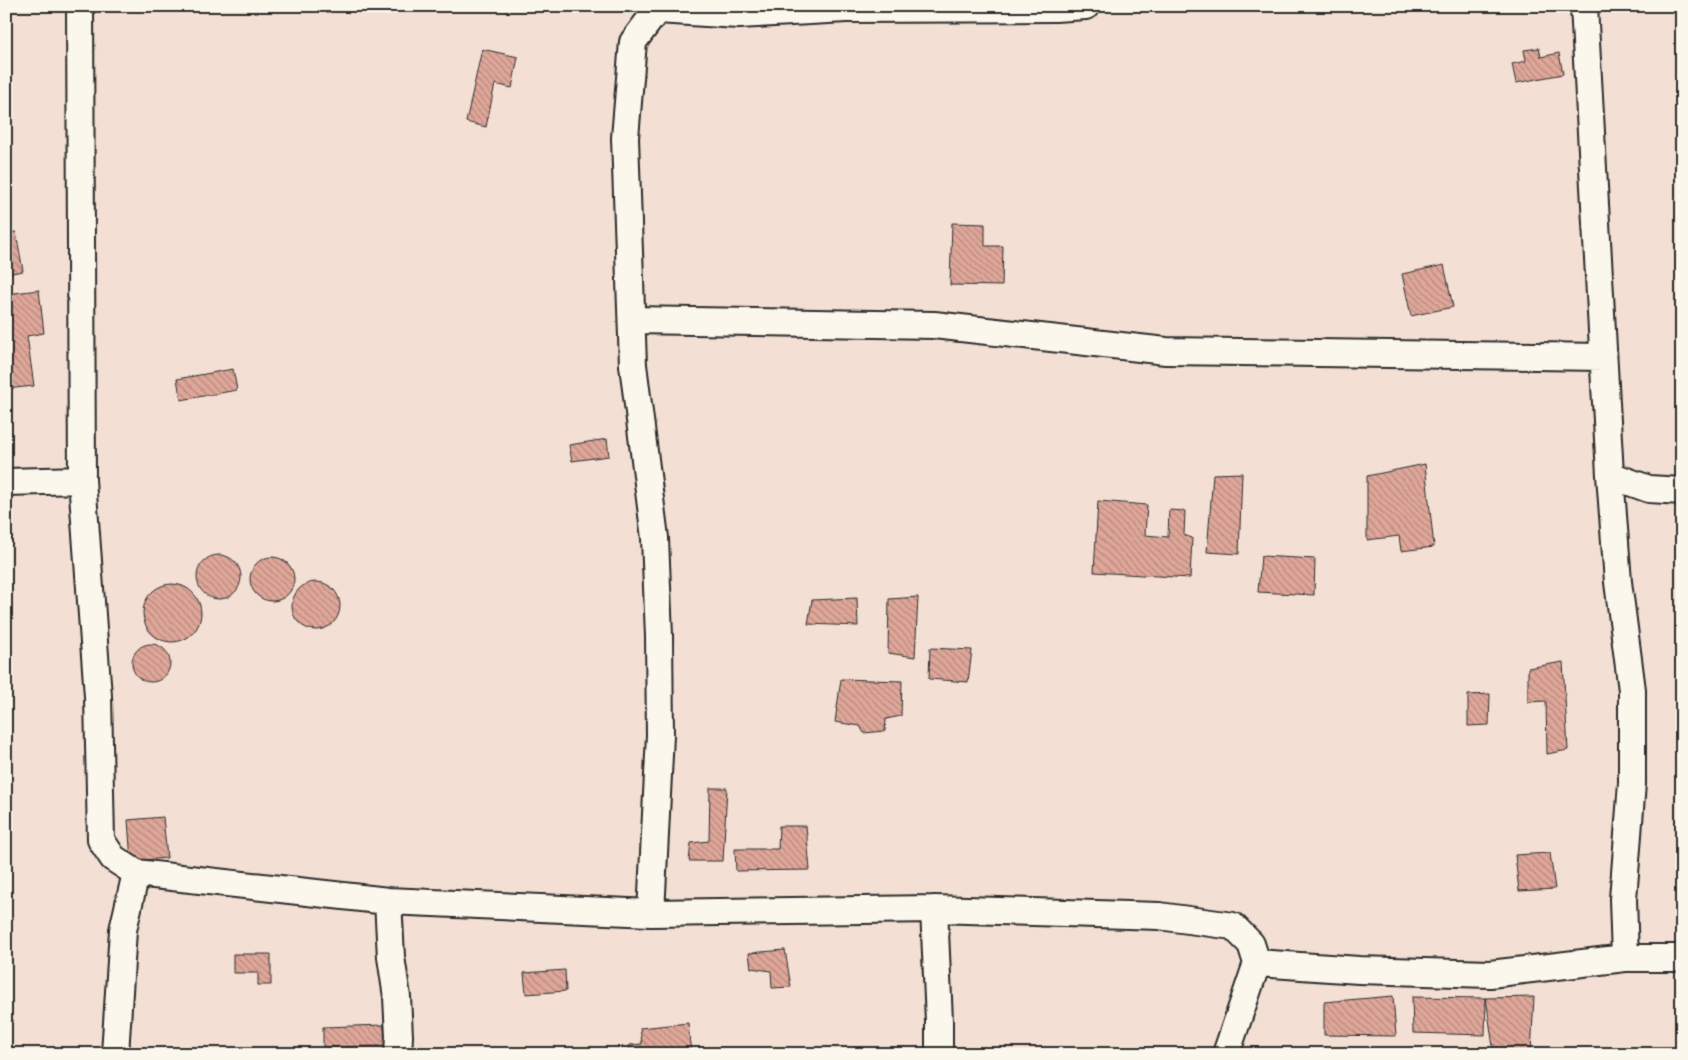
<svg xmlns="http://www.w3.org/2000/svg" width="1688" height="1060" viewBox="0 0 1688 1060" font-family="'Playpen Sans',sans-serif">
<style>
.building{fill:url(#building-back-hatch);stroke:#2b2b2b}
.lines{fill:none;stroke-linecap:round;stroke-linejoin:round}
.minor-casing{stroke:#2b2b2b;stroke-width:30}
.minor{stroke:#fbf7ec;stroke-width:26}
</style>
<defs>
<pattern id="building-back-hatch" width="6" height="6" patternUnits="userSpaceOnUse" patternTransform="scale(1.25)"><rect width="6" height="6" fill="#dfa799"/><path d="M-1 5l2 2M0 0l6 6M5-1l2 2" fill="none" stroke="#b5887d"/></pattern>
</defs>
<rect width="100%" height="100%" fill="#f3dfd3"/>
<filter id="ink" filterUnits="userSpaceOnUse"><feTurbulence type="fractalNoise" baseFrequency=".02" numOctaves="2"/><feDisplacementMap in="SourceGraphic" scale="10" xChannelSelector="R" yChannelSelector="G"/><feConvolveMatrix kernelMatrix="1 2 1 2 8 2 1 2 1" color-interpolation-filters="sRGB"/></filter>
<g filter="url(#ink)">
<!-- building -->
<path class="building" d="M1539 48 1541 57 1559 53 1563 74 1516 83 1512 64 1526 61 1524 50Z
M482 49 518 57 512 88 495 84 486 127 466 122Z
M952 223 985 224V246H1003L1002 286 950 285Z
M16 232 23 271 6 274V233Z
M1444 265 1453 307 1411 316 1402 274Z
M39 290 44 333 27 336 34 386 6 389V294Z
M233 369 237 390 181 400 177 379Z
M607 439 609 456 572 461 569 445Z
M1425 464 1434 547 1401 551 1399 536 1367 540V476Z
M1242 473 1239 554 1207 552 1213 474Z
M1098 501 1147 505 1145 535 1168 537 1169 510 1185 511 1184 535 1192 538 1190 578 1094 572Z
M197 577a22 22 0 1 1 44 0a22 22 0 1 1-44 0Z
M1261 556 1315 559 1314 595 1258 592Z
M250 579a22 22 0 1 1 44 0a22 22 0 1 1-44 0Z
M292 606a24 24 0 1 1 48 0a24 24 0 1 1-48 0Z
M143 613a29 29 0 1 1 58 0a29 29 0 1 1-58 0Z
M918 597 915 657 888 653 889 599Z
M857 598 858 626 808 624 812 600Z
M132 663a19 19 0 1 1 38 0a19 19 0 1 1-38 0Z
M930 648 972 650 968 682 929 679Z
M1563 662 1568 750 1547 754 1546 701 1528 702V668Z
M841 679 902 681 901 716 886 719 885 731 864 733 860 726 835 722Z
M1490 694 1489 725 1468 726V695Z
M710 788H727L723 861H689L691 843 709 841Z
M163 817 167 858 131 861 128 820Z
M779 826H806L810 870 736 871 735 849H778Z
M1550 853 1555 889 1519 891 1515 855Z
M785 950 791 987 772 988 771 971 751 968 749 953Z
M233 954H271V985H258V973H233Z
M565 970 566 991 526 994 524 973Z
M1393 996 1396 1036 1324 1035V1002Z
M1412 997 1486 998 1485 1035 1413 1033Z
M1534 997 1531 1054H1494L1486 998Z
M1682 998V1038L1678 999Z
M688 1023 691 1054H630L629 1045 642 1044 640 1028Z
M384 1025 385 1046 323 1047V1027Z"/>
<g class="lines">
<!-- minor casing -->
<g class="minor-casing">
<path id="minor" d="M657 6V10L739 15 846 9 1055 8 1086 6
M1584 6 1610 475 1618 582 1632 690V783L1623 899 1625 958
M632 320 934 325 1166 351 1603 357
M1610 475 1649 489 1682 491
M82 480 98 696 101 840 113 858 136 873 388 901 651 913 934 909 1159 916 1233 926 1251 944 1257 963 1226 1054
M6 482 82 480 80 6
M388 901 391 957 397 997 399 1036 398 1054
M934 909 939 1021V1054
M651 913 660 735 659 636 655 538 633 365 625 138 633 42 657 10
M1257 963 1359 970 1490 974 1625 958H1682
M115 1054 123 930 136 873"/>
</g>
<!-- minor -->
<use href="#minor" class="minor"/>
</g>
</g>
<!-- margin -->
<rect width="1688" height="1060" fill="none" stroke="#fbf7ec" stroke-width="25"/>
<rect x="12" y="12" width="1663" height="1035" fill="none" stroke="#2b2b2b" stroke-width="2" filter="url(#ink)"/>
</svg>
